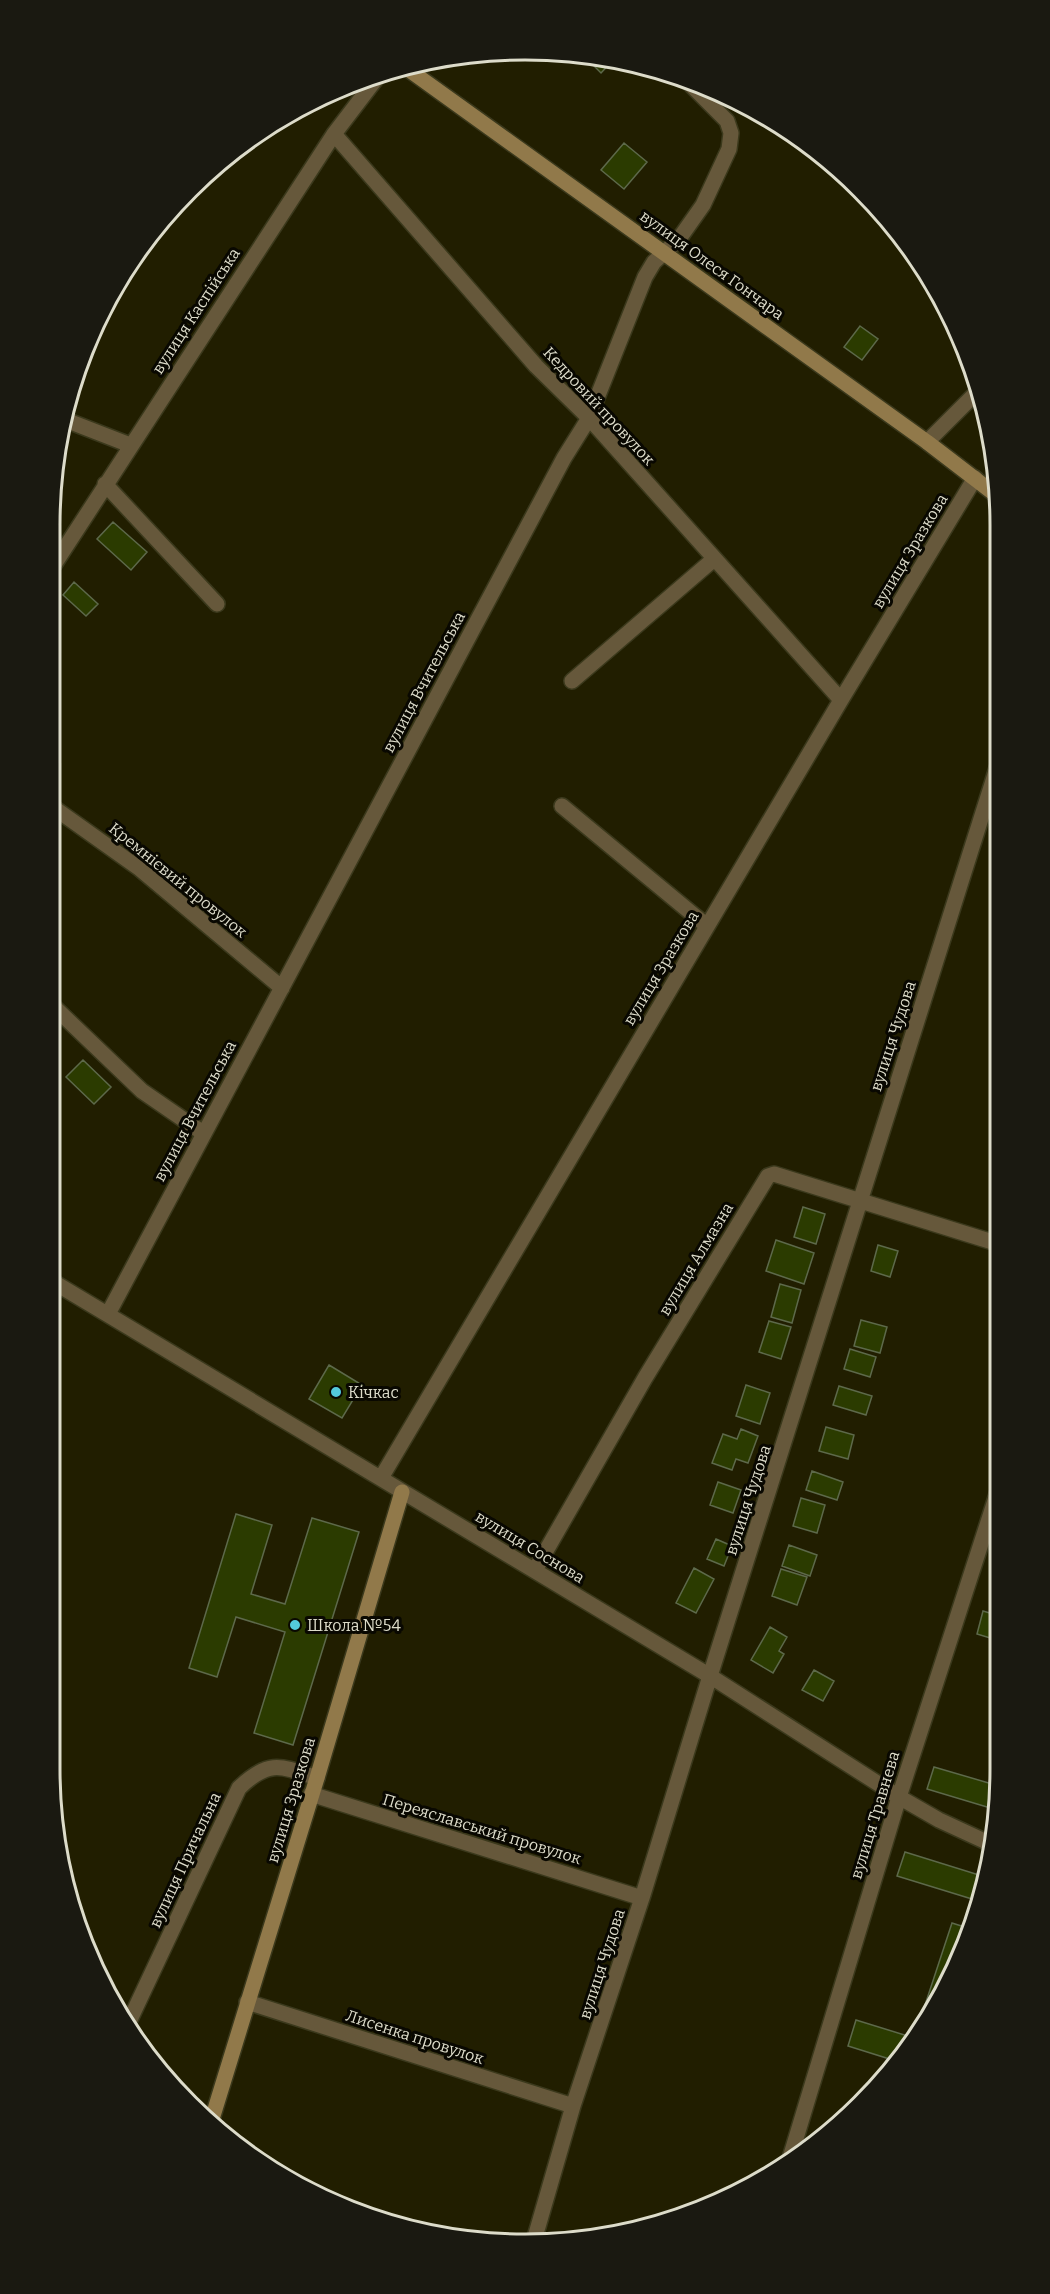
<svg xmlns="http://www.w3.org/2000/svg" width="1050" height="2294" viewBox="0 0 1050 2294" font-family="Bitter,serif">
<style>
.building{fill:#2b3b00;stroke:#5d694a;stroke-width:1.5}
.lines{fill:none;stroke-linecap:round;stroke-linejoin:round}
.street-casing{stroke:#3b391c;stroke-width:18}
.secondary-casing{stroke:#3b391c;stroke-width:18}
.street{stroke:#66583b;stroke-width:15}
.secondary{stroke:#91794a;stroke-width:15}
.poi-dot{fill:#53cadc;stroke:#090801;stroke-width:2}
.labels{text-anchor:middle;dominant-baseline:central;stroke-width:6;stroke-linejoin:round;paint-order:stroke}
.street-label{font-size:16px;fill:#dddcca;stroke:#090801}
.poi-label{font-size:16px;fill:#dddcca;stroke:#090801;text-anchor:start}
.rim{fill:none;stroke:#dddcca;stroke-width:3}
</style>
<rect width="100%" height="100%" fill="#211e00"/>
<!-- building -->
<path class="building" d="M583 55 615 58 601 73Z
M624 143 647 162 624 189 601 170Z
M860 326 878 339 862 360 844 347Z
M113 522 147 552 131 570 97 539Z
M74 582 98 604 86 616 63 595Z
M83 1060 111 1087 94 1104 66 1077Z
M803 1207 825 1214 816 1244 794 1237Z
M776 1240 814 1253 804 1284 766 1271Z
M878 1245 898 1251 890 1277 871 1271Z
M780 1284 801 1290 792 1323 771 1317Z
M861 1320 887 1327 880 1353 854 1346Z
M769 1321 791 1327 781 1359 759 1352Z
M850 1349 876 1357 870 1377 844 1369Z
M329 1365 362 1385 342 1418 309 1399Z
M746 1385 770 1393 760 1424 736 1416Z
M839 1386 872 1396 866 1415 833 1405Z
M826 1427 854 1435 848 1459 819 1451Z
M741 1429 758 1436 748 1463 736 1459 732 1470 712 1463 723 1434 737 1439Z
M812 1471 843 1482 837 1500 806 1490Z
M718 1482 741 1490 733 1513 710 1505Z
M801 1498 825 1505 817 1533 793 1526Z
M236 1514 272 1525 251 1594 285 1604 312 1518 359 1532 293 1745 254 1733 285 1632 236 1617 217 1677 189 1668Z
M716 1539 732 1546 724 1566 707 1559Z
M789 1545 817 1555 810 1576 782 1566Z
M694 1568 714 1579 696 1613 676 1603Z
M781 1569 807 1577 797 1605 772 1596Z
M983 1611 1000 1616V1641L977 1634Z
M770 1627 787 1637 779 1651 784 1654 773 1673 751 1660Z
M814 1670 834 1681 823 1701 802 1690Z
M934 1767 999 1786 997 1810 927 1789Z
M905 1852 979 1875 972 1899 897 1876Z
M952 1923 971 1929 964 1951 926 2012 923 2011Z
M856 2020 911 2037 896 2061 848 2046Z"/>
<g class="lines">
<!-- street casing -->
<g class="street-casing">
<path id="street" d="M334 134 536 366 589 418 841 700
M63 419 130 445
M927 442 977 392
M105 484 217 604
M50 571 334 134 379 75
M572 681 714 559
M50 805 140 869 282 988
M562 806 707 926
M50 1003 142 1091 203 1133
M50 1280 710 1676 899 1797 939 1820 993 1845
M108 1314 564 458 589 418 645 277 654 262 679 239 703 205 729 149 731 133 727 121 685 79
M381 1478 841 700 975 478
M535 1570 645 1378 768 1176 774 1174 999 1244
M311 1794 642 1898
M247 2002 573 2106
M127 2026 239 1788C269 1759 281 1766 317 1778
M790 2158 899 1797 1000 1485
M533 2244 573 2106 642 1898 710 1676 997 768"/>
</g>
<!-- secondary casing -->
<g class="secondary-casing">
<path id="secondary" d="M405 67 927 442 996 495
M212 2119 317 1778 402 1492"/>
</g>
<!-- street -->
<use href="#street" class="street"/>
<!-- secondary -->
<use href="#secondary" class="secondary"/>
</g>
<!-- markers -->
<g class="poi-dot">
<circle cx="336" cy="1392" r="6"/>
<circle cx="295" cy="1625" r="6"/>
</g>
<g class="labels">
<!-- street labels -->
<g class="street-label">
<text transform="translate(712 265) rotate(36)">вулиця Олеся Гончара</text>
<text transform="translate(196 311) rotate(-57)">вулиця Каспійська</text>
<text transform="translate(599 406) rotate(47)">Кедровий провулок</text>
<text transform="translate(910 551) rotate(-59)">вулиця Зразкова</text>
<text transform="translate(424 682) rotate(-62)">вулиця Вчительська</text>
<text transform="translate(178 880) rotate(39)">Кремнієвий провулок</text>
<text transform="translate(661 968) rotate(-59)">вулиця Зразкова</text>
<text transform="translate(893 1036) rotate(-72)">вулиця Чудова</text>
<text transform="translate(195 1111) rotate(-62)">вулиця Вчительська</text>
<text transform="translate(696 1259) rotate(-59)">вулиця Алмазна</text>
<text transform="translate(748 1500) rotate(-72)">вулиця Чудова</text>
<text transform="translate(530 1547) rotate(31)">вулиця Соснова</text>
<text transform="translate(291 1800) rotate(-73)">вулиця Зразкова</text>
<text transform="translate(875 1815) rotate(-73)">вулиця Травнева</text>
<text transform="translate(482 1829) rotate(17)">Переяславський провулок</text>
<text transform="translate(185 1860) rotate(-65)">вулиця Причальна</text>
<text transform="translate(602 1964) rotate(-72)">вулиця Чудова</text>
<text transform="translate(415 2037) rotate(18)">Лисенка провулок</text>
</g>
<!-- poi labels -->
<g class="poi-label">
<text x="348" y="1392">Кічкас</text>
<text x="307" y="1625">Школа №54</text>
</g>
</g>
<!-- crop -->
<path d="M0 0H1050V2294H0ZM525 60H525A465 465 0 0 1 990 525V1769A465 465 0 0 1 525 2234H525A465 465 0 0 1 60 1769V525A465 465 0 0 1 525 60Z" fill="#1a1911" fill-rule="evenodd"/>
<path class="rim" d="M525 60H525A465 465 0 0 1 990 525V1769A465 465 0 0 1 525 2234H525A465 465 0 0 1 60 1769V525A465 465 0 0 1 525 60Z"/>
</svg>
